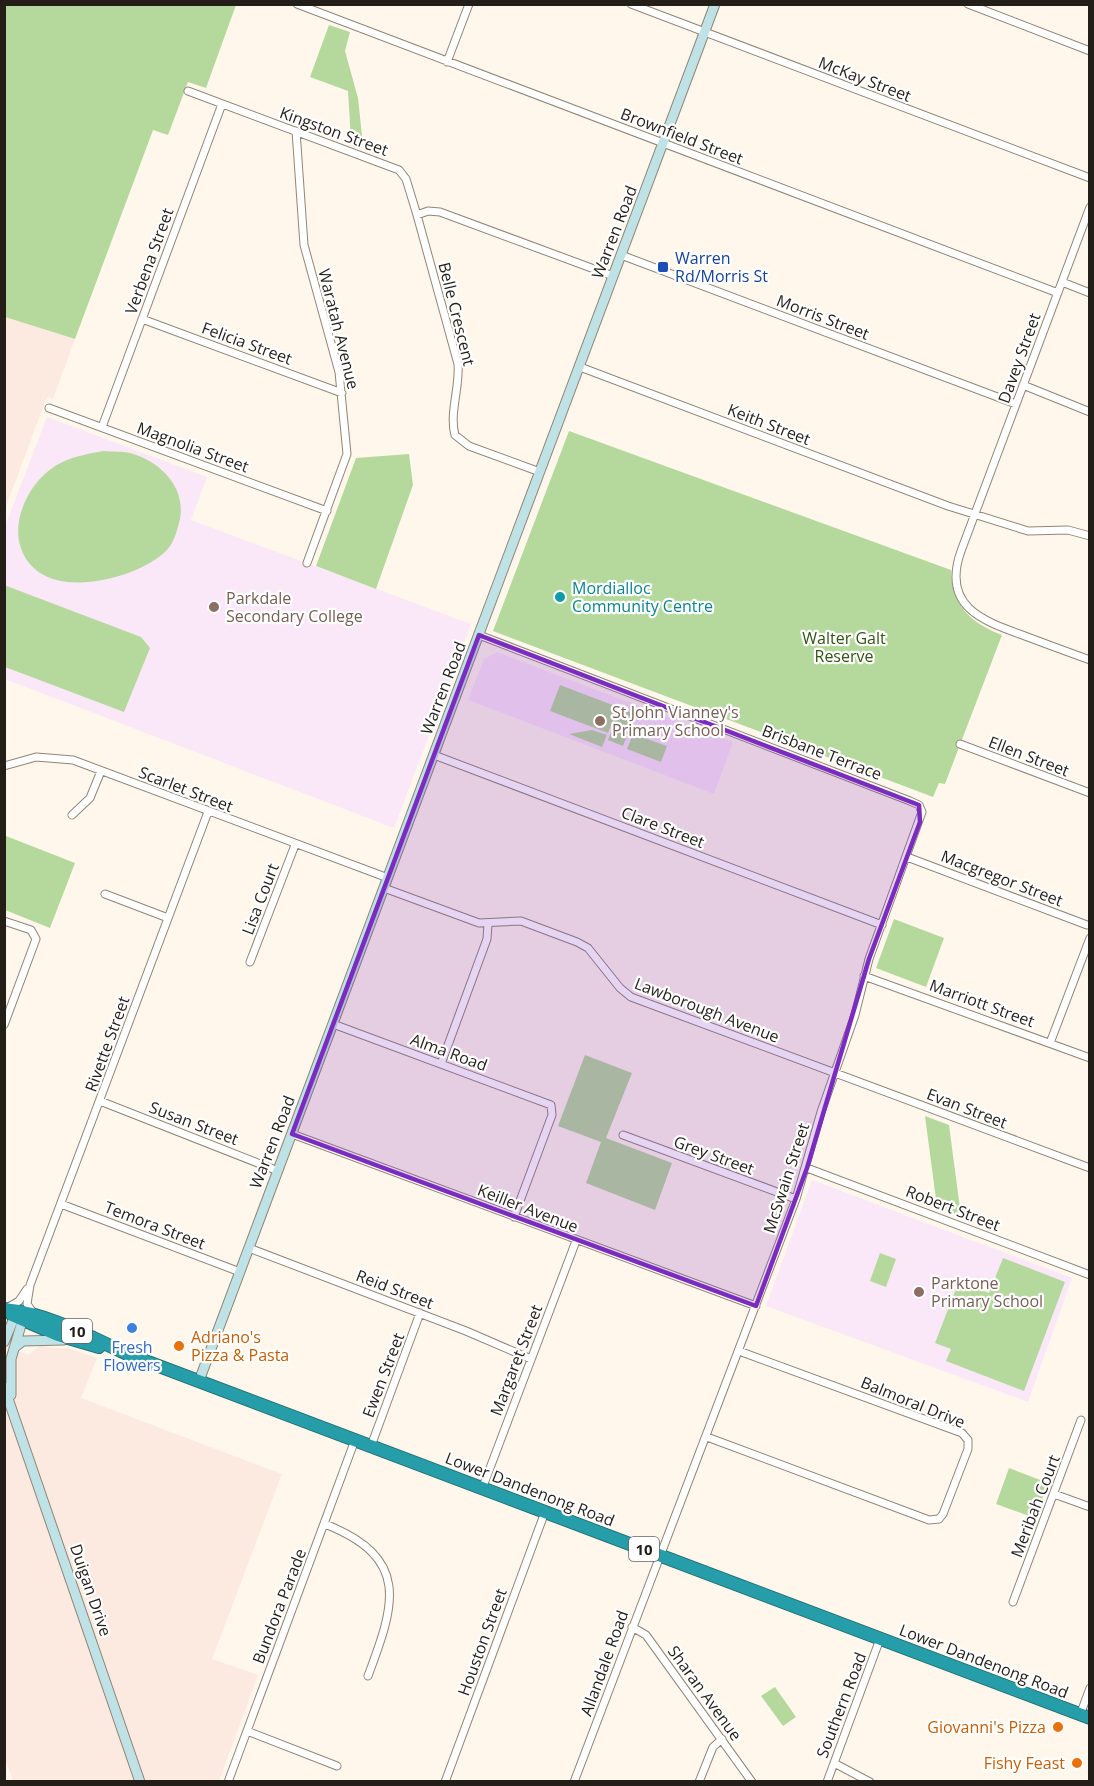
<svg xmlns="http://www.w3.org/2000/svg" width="1094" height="1786" viewBox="0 0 1094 1786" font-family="'Open Sans',sans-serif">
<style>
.industrial{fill:#fceae0}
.education{fill:#fae7f8}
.green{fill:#b5d99c}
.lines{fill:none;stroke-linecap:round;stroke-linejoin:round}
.street-casing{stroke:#918576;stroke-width:9}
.secondary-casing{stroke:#918576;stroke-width:11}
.highway-casing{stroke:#257176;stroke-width:14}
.street{stroke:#fff;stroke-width:7}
.secondary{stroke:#bee2e5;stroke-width:9}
.highway{stroke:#269ea9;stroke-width:12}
.marked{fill:#7b2cbf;fill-opacity:0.2;stroke:#7b2cbf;stroke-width:4.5;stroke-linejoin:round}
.transit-dot{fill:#1a4fb4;stroke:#fff;stroke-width:2}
.culture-dot{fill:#0f9aa8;stroke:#fff;stroke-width:2}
.education-dot{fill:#8d6e63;stroke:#fff;stroke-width:2}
.shop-dot{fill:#3f7fe0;stroke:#fff;stroke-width:2}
.food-dot{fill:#e8710a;stroke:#fff;stroke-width:2}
.labels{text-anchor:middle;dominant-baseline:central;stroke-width:4.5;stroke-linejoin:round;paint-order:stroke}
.shield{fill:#fff;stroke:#65625d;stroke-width:1.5}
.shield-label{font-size:15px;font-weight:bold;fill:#231e18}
.street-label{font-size:16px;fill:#231e18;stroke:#fff}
.transit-label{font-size:16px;fill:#164399;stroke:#fff;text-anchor:start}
.culture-label{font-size:16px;fill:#0d838f;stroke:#fff;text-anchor:start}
.education-label{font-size:16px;fill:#785e54;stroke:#fff;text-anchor:start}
.park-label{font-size:16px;fill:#325314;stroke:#fff}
.food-label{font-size:16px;fill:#c56008;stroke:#fff;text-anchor:end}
.shop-label{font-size:16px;fill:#366cbe;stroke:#fff}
</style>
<rect width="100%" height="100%" fill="#fff7ec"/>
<!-- industrial -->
<path class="industrial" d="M5 317 75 339 53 399 47 397 5 509Z
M4 1345 28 1355 39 1346 71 1349 97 1358 81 1398 282 1474 212 1659 258 1675 219 1781H13L4 1756Z"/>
<!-- education -->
<path class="education" d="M47 417 207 477 191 520 471 624 394 828 5 679 4 529Z
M497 652 733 742 714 794 468 700 484 659Z
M812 1180 1072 1278 1028 1402 766 1306Z"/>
<!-- green -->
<path class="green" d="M4 5H236L206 88 188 82 168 135 153 130 75 339 5 317Z
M329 25 350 32 345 51 358 98 363 145 351 140 348 91 310 77Z
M569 431 951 570C951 605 971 623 1002 635L945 784 939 783 933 797 493 631Z
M103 451C112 452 122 451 130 453 160 461 186 487 180 519 177 530 174 544 165 552 137 577 73 594 40 573 0 545 21 488 55 466 70 457 87 454 103 451Z
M409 454 413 485 376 589 316 566 356 458Z
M4 585 141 637 150 648 124 712 5 667Z
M560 685 618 707 608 733 550 711Z
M620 708 635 714 623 746 608 740Z
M592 730 607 735 602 747 569 734Z
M633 734 667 746 661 762 627 749Z
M6 836 75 863 50 928 5 910Z
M894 919 944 938 926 987 876 968Z
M585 1055 632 1073 606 1138 672 1163 655 1210 586 1183 601 1142 558 1126Z
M925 1116 949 1125 961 1216 937 1207Z
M880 1253 896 1259 886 1287 870 1281Z
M1003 1258 1065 1282 1024 1391 946 1361 951 1349 935 1343 959 1281 989 1293Z
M1009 1468 1048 1483 1035 1518 996 1504Z
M775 1687 796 1717 783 1726 761 1696Z"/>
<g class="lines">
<!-- street casing -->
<g class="street-casing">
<path id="street" d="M297 4 1058 293
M631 4 1090 178
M968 4 1090 51
M447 62 469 4
M188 91 399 170 406 179 417 215 428 211 440 212 613 276
M296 131 304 245 339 372 347 454 307 563
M1090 207 961 551C941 607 983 621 1025 636 1046 644 1068 652 1090 660
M417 215 458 364C460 387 449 414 455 435L469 446 540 472
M621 255 1016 404
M1062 282 1090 293
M142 319 342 393
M580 367 948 506 1028 531 1068 530 1090 536
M1023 385 1090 412
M49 408 327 511
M102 427 222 104
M479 635 910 801 919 805 922 812 869 959 855 1015 821 1112 796 1199 574 1782
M960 744 1090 793
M434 755 882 925
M4 766 36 757 73 760 388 878
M72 815 90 798 101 771
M907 857 1087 925
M384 888 479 923 521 921 577 942 588 948 620 988 631 997 1090 1168
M105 894 168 918
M4 921 31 930 36 939 4 1025
M250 962 295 845
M864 976 1090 1058
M333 1024 551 1105 552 1115 514 1217
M1050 1043 1090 938
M441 1064 487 939 488 924
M100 1101 278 1171
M292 1134 756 1306
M623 1135 796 1199
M807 1168 1090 1275
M61 1204 240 1272
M249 1248 466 1331 531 1359
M7 1308 19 1301 27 1289
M34 1314 27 1304 30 1285 208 812
M707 1437 929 1520 939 1519 943 1514 968 1449V1440L962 1433 739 1351
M371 1446 420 1313
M482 1489 576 1241
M1054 1494 1090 1507
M325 1524C411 1558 395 1604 368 1676
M1013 1602 1081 1420
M632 1627 646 1635 752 1782
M1080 1715 1090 1688
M247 1731 337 1766
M834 1763 870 1782
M228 1782 355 1440
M445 1782 545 1512
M699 1782 713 1747 722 1739
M827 1782 880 1639"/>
</g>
<!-- secondary casing -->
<g class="secondary-casing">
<path id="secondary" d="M4 1342 17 1311
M14 1348 23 1341 64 1340
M199 1381 715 4
M4 1387 140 1782
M11 1395V1359L24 1315"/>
</g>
<!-- highway casing -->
<g class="highway-casing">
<path id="highway" d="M4 1309C46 1313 89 1336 127 1354L1090 1718
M12 1315 58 1335 99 1347"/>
</g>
<!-- street -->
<use href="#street" class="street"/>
<!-- secondary -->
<use href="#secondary" class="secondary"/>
<!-- highway -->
<use href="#highway" class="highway"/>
</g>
<!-- marked area -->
<path class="marked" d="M479 635 919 805 920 822 869 959 807 1168 756 1306 292 1134Z"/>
<!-- markers -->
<rect class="transit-dot" x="657" y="261" width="12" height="12" rx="3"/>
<circle class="culture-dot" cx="560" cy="597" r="6"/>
<g class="education-dot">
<circle cx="214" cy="607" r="6"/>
<circle cx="600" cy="721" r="6"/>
<circle cx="919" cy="1292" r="6"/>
</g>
<circle class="shop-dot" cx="132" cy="1328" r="6"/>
<g class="food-dot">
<circle cx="179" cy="1346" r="6"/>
<circle cx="1058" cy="1727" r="6"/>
<circle cx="1077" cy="1763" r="6"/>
</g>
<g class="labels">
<!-- shield labels -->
<g class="shield">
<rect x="62" y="1319" width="30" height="24" rx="4.5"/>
<rect x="629" y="1537" width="30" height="24" rx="4.5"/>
</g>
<g class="shield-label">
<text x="77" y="1331">10</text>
<text x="644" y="1549">10</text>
</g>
<!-- street labels -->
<g class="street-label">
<text transform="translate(865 79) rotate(21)">McKay Street</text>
<text transform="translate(334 131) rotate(20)">Kingston Street</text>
<text transform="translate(682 136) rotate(21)">Brownfield Street</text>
<text transform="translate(614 232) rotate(-69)">Warren Road</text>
<text transform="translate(149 261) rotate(-70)">Verbena Street</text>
<text transform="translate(457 314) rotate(76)">Belle Crescent</text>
<text transform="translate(823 317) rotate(21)">Morris Street</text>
<text transform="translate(339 329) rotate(76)">Waratah Avenue</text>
<text transform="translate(247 343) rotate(20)">Felicia Street</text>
<text transform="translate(1019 358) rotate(-70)">Davey Street</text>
<text transform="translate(769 424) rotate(21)">Keith Street</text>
<text transform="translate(193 447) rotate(20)">Magnolia Street</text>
<text transform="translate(443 688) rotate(-69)">Warren Road</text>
<text transform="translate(822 752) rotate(21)">Brisbane Terrace</text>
<text transform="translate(1029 756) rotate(21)">Ellen Street</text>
<text transform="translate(186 789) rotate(21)">Scarlet Street</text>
<text transform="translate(663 827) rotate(21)">Clare Street</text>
<text transform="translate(1002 878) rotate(21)">Macgregor Street</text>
<text transform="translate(260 899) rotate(-69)">Lisa Court</text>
<text transform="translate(982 1003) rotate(20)">Marriott Street</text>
<text transform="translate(707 1010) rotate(21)">Lawborough Avenue</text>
<text transform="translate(107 1044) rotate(-70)">Rivette Street</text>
<text transform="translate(449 1052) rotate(20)">Alma Road</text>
<text transform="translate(967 1108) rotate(21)">Evan Street</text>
<text transform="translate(194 1123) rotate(21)">Susan Street</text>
<text transform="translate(272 1142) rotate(-69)">Warren Road</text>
<text transform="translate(714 1155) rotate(20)">Grey Street</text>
<text transform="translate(786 1178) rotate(-72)">McSwain Street</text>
<text transform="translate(528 1208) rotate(21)">Keiller Avenue</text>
<text transform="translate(953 1208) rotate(21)">Robert Street</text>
<text transform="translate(155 1225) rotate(21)">Temora Street</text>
<text transform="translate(395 1289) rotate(21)">Reid Street</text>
<text transform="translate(516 1360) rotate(-69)">Margaret Street</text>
<text transform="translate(383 1375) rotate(-69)">Ewen Street</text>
<text transform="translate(913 1402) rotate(22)">Balmoral Drive</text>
<text transform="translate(530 1489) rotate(21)">Lower Dandenong Road</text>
<text transform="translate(1035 1506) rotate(-69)">Meribah Court</text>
<text transform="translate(91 1590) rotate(71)">Duigan Drive</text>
<text transform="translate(279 1606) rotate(-69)">Bundora Parade</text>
<text transform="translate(482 1642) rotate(-70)">Houston Street</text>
<text transform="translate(984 1661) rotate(21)">Lower Dandenong Road</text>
<text transform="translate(604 1663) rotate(-70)">Allandale Road</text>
<text transform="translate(705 1693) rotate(54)">Sharan Avenue</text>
<text transform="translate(841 1705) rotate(-69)">Southern Road</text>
</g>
<!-- transit labels -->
<g class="transit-label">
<text x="675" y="258">Warren<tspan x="675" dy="18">Rd/Morris St</tspan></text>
</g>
<!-- culture labels -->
<g class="culture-label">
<text x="572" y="588">Mordialloc<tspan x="572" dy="18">Community Centre</tspan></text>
</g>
<!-- education labels -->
<g class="education-label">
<text x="226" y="598">Parkdale<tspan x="226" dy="18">Secondary College</tspan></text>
<text x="612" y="712">St John Vianney's<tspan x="612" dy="18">Primary School</tspan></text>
<text x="931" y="1283">Parktone<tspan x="931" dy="18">Primary School</tspan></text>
</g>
<!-- park labels -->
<g class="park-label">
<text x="844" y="638">Walter Galt<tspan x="844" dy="18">Reserve</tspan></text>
</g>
<!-- food labels -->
<g class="food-label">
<text x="191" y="1337" text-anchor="start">Adriano's<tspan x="191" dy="18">Pizza &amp; Pasta</tspan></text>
<text x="1046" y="1727">Giovanni's Pizza</text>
<text x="1065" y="1763">Fishy Feast</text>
</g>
<!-- shop labels -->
<g class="shop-label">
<text x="132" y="1347">Fresh<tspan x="132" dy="18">Flowers</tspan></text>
</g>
</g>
<!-- border -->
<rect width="1094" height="1786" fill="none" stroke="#231e18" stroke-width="12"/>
</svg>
